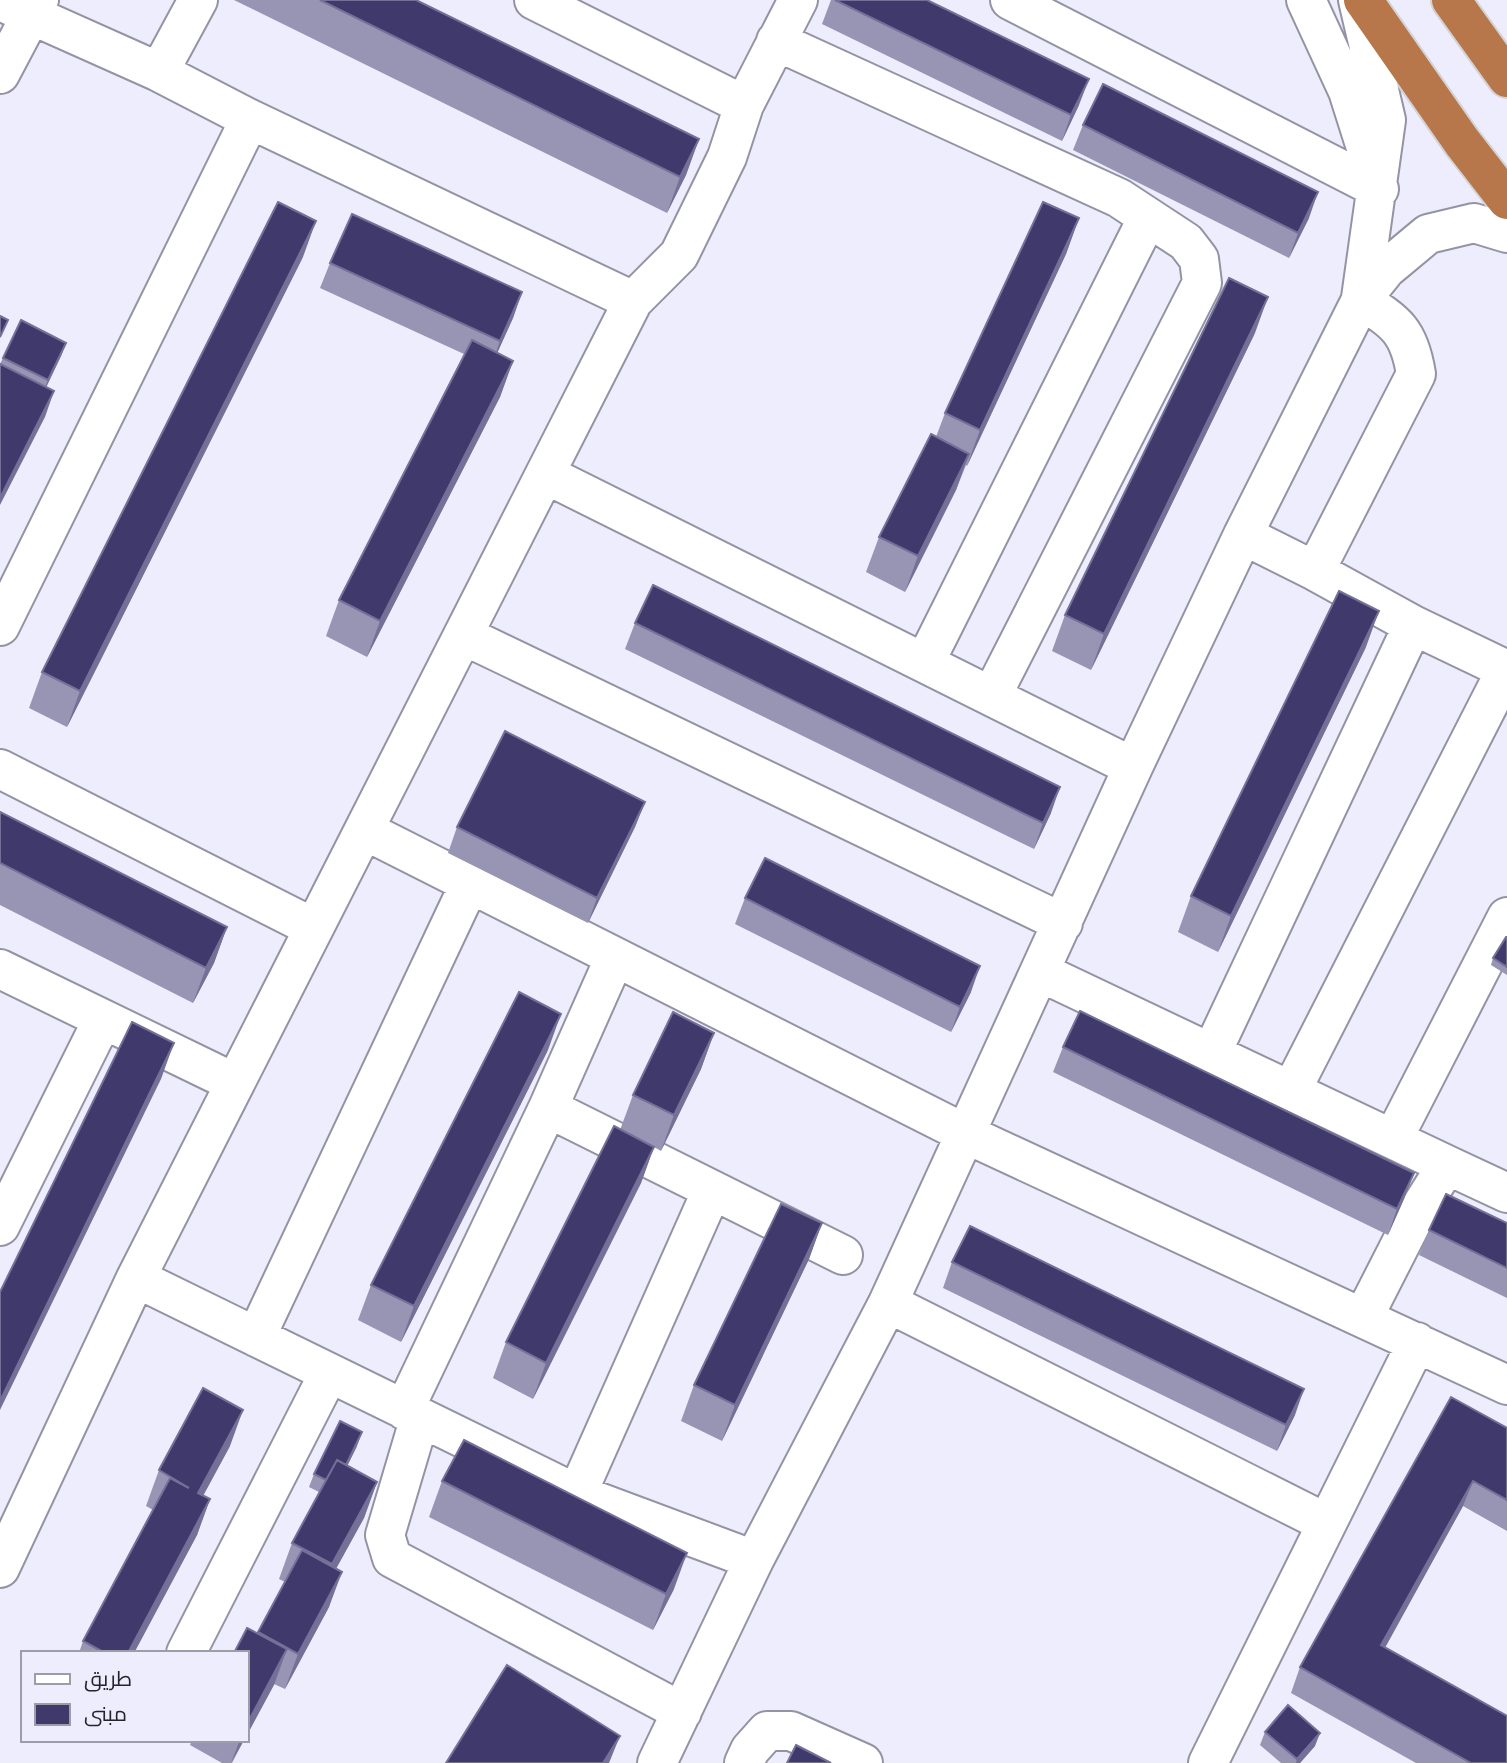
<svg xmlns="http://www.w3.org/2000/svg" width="1507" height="1763" viewBox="0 0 1507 1763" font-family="'Roboto Serif',Cairo,serif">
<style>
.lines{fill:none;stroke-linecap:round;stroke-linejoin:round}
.minor-casing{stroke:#9393a4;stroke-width:42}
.highway-casing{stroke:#d3d3d5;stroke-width:42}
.minor{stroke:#fff;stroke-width:38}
.highway{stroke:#b7774a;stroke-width:38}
.wall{fill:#9794b4}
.shaded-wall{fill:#747098}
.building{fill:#403a6c;stroke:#747098;stroke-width:2}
</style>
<rect width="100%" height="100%" fill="#eeedfd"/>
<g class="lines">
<!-- minor casing -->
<g class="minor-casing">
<path id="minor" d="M534 0 744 105
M1010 0 1379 189
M1306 0 1348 91 1374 173
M1358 0 1386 120 1361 298
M0 1 159 72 250 119 633 301
M776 41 1119 198 1186 242 1199 259 1202 283 992 695
M159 72 198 0
M0 74 39 0
M545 474 1133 767
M1243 535 1315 571 1416 374C1409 331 1397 323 1361 300
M1315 571 1413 625 1507 670
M0 626 250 119
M463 635 1063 923
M925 662 1148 217
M0 769 314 928
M364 830 966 1134 1507 1385
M0 969 235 1083
M1040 972 1447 1165 1415 1216 1363 1318
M1211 1054 1413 625
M1291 1091 1506 670
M548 1108 615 957
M1393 1139 1507 917
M1447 1165 1507 1193
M0 1226 103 1019
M136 1278 577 1494 754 1560
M888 1303 1326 1523
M256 1337 470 883
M404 1410 548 1108 843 1255
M420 1417 385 1535 392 1558 682 1712
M577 1494 712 1190
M0 1568 136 1278 633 301 679 255 727 157 744 105 798 0
M186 1653 329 1373
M657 1763 754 1560 888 1303 1133 767 1243 535 1361 300 1386 269 1428 234 1474 223 1507 233
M744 1763 750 1750 767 1731H791L863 1763
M1208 1763 1417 1342"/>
</g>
<!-- highway casing -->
<g class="highway-casing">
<path id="highway" d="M1363 0 1462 142 1507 200
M1451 0 1507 78"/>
</g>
<!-- minor -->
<use href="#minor" class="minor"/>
<!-- highway -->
<use href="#highway" class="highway"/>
</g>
<!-- wall -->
<path class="wall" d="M234 0H416L699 139 686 175 667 213Z
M831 0H927L1079 105 1062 141 822 24Z
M1083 125 1309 218 1289 258 1073 150Z
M1079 218 1066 254 967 466 966 465 956 490 905 592 866 572 879 537 936 437 945 413Z
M303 257 67 727 29 708 42 672Z
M330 263 522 292 513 318 497 352 513 361 500 397 367 657 326 636 339 600 464 354 320 288Z
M1255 333 1091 670 1052 651 1065 615Z
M66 343 61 356 46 387 45 417 0 364 3 358Z
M635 623 1051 813 1034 849 625 649Z
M1366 647 1218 952 1178 932 1191 896Z
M645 802 635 827 588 923 448 853 457 827Z
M0 812 227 927 214 963 193 1003 0 905Z
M745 898 971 992 951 1032 735 924Z
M1507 937V975L1491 965 1493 958Z
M714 1033 701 1069 661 1151 654 1147 641 1183 533 1399 493 1378 506 1342 620 1130 633 1095Z
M1063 1047 1414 1173 1404 1199 1388 1235 1053 1072Z
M548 1050 401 1342 358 1320 371 1285Z
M822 1223 809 1259 722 1441 681 1421 694 1385Z
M1507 1223V1298L1419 1255 1429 1230Z
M952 1262 1295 1415 1277 1451 943 1288Z
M1507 1428V1531L1463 1506 1385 1648 1507 1763H1416L1291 1693 1300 1667Z
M230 1446 203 1496 210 1499 197 1535 134 1653H79L83 1641 153 1510 146 1506 159 1470Z
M357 1446 347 1466 377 1482 364 1518 336 1568 329 1607 285 1689 274 1684 247 1735V1653L285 1582 279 1579 292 1543 319 1492 309 1487 314 1474Z
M442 1481 674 1589 653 1630 429 1517Z
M1265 1732 1315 1746 1300 1763H1281L1260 1745Z
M192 1740H244L232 1763H222L190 1745Z"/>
<!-- shaded-wall -->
<path class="shaded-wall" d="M1089 79 1079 105 1062 141 1071 115Z
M699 139 686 175 667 213 680 177Z
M1318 192 1309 218 1289 258 1298 233Z
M1079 218 1066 254 967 466 980 430Z
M316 221 303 257 67 727 80 691Z
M522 292 513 318 491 367 500 341Z
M1268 297 1255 333 1091 670 1104 634Z
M66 343 61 356 43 394 48 380Z
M513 361 500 397 367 657 380 621Z
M54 391 45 417 0 505V498Z
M969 454 956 490 905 592 918 556Z
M1379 611 1366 647 1218 952 1231 916Z
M1060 787 1051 813 1034 849 1043 823Z
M645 802 635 827 588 923 597 898Z
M227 927 214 963 193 1003 206 968Z
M980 966 971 992 951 1032 960 1007Z
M561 1014 548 1050 401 1342 414 1306Z
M714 1033 701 1069 661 1151 674 1115Z
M174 1043 161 1079 0 1410V1401Z
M654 1147 641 1183 533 1399 546 1363Z
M1414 1173 1404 1199 1388 1235 1397 1209Z
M822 1223 809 1259 722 1441 735 1405Z
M1304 1389 1295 1415 1277 1451 1286 1425Z
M243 1410 230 1446 185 1529 198 1493Z
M362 1432 357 1446 331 1499 336 1485Z
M1473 1481 1463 1506 1372 1671 1381 1645Z
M377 1482 364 1518 319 1600 332 1564Z
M210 1499 197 1535 134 1653H128Z
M687 1553 674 1589 653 1630 666 1594Z
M342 1572 329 1607 285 1689 298 1654Z
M287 1649 274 1685 247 1735V1724Z
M1320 1733 1315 1746 1300 1763H1296L1297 1759Z
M620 1736 609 1763H603Z
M240 1740H244L231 1763Z"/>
<!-- building -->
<path class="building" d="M320 0H416L699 139 680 177Z
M835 0H927L1089 79 1071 115Z
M1103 84 1318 192 1298 233 1083 125Z
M278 202 316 221 80 691 42 672Z
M1043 202 1079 218 980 430 945 413Z
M352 214 522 292 500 341 330 263Z
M1229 278 1268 297 1104 634 1065 615Z
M0 316 8 320 0 337Z
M21 320 66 343 48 380 3 358Z
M472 340 513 361 380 621 339 600Z
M0 364 54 391 0 498Z
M931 434 969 454 918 556 879 537Z
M653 585 1060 787 1043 823 635 623Z
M1339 591 1379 611 1231 916 1191 896Z
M505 731 645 802 597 898 457 827Z
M0 812 227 927 206 968 0 863Z
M765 858 980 966 960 1007 745 898Z
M1506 937H1507V967L1493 958Z
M519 992 561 1014 414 1306 371 1285Z
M1080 1011 1414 1173 1397 1209 1063 1047Z
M673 1012 714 1033 674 1115 633 1095Z
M132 1022 174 1043 0 1401V1292Z
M614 1126 654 1147 546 1363 506 1342Z
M1446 1194 1507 1223V1268L1429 1230Z
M781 1204 822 1223 735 1405 694 1385Z
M970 1226 1304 1389 1286 1425 952 1262Z
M203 1388 243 1410 198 1493 210 1499 128 1653H105L83 1641 170 1478 189 1488 159 1470Z
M1451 1397 1507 1428V1500L1473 1481 1381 1645 1507 1716V1763H1471L1300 1667Z
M340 1421 362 1432 346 1465 337 1460 326 1480 314 1474Z
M464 1440 687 1553 666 1594 442 1481Z
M337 1460 377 1482 332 1564 292 1543Z
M302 1550 342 1572 298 1654 258 1632Z
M247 1628 287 1649 247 1724V1653H234Z
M507 1665 620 1736 603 1763H446Z
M1288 1705 1320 1733 1297 1759 1265 1732Z
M796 1745 831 1763H787Z"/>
<!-- legend -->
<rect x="21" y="1651" width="228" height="91" fill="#eeedfd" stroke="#9d9da9" stroke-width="2"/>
<rect x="35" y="1674" width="35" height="10" fill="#ffffff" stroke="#9d9da9" stroke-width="2"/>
<text x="84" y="1686" font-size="21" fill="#24242b">طريق</text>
<rect x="35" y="1704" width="35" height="21" fill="#403a6c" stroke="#9d9da9" stroke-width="2"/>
<text x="84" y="1721" font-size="21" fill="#24242b">مبنى</text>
</svg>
